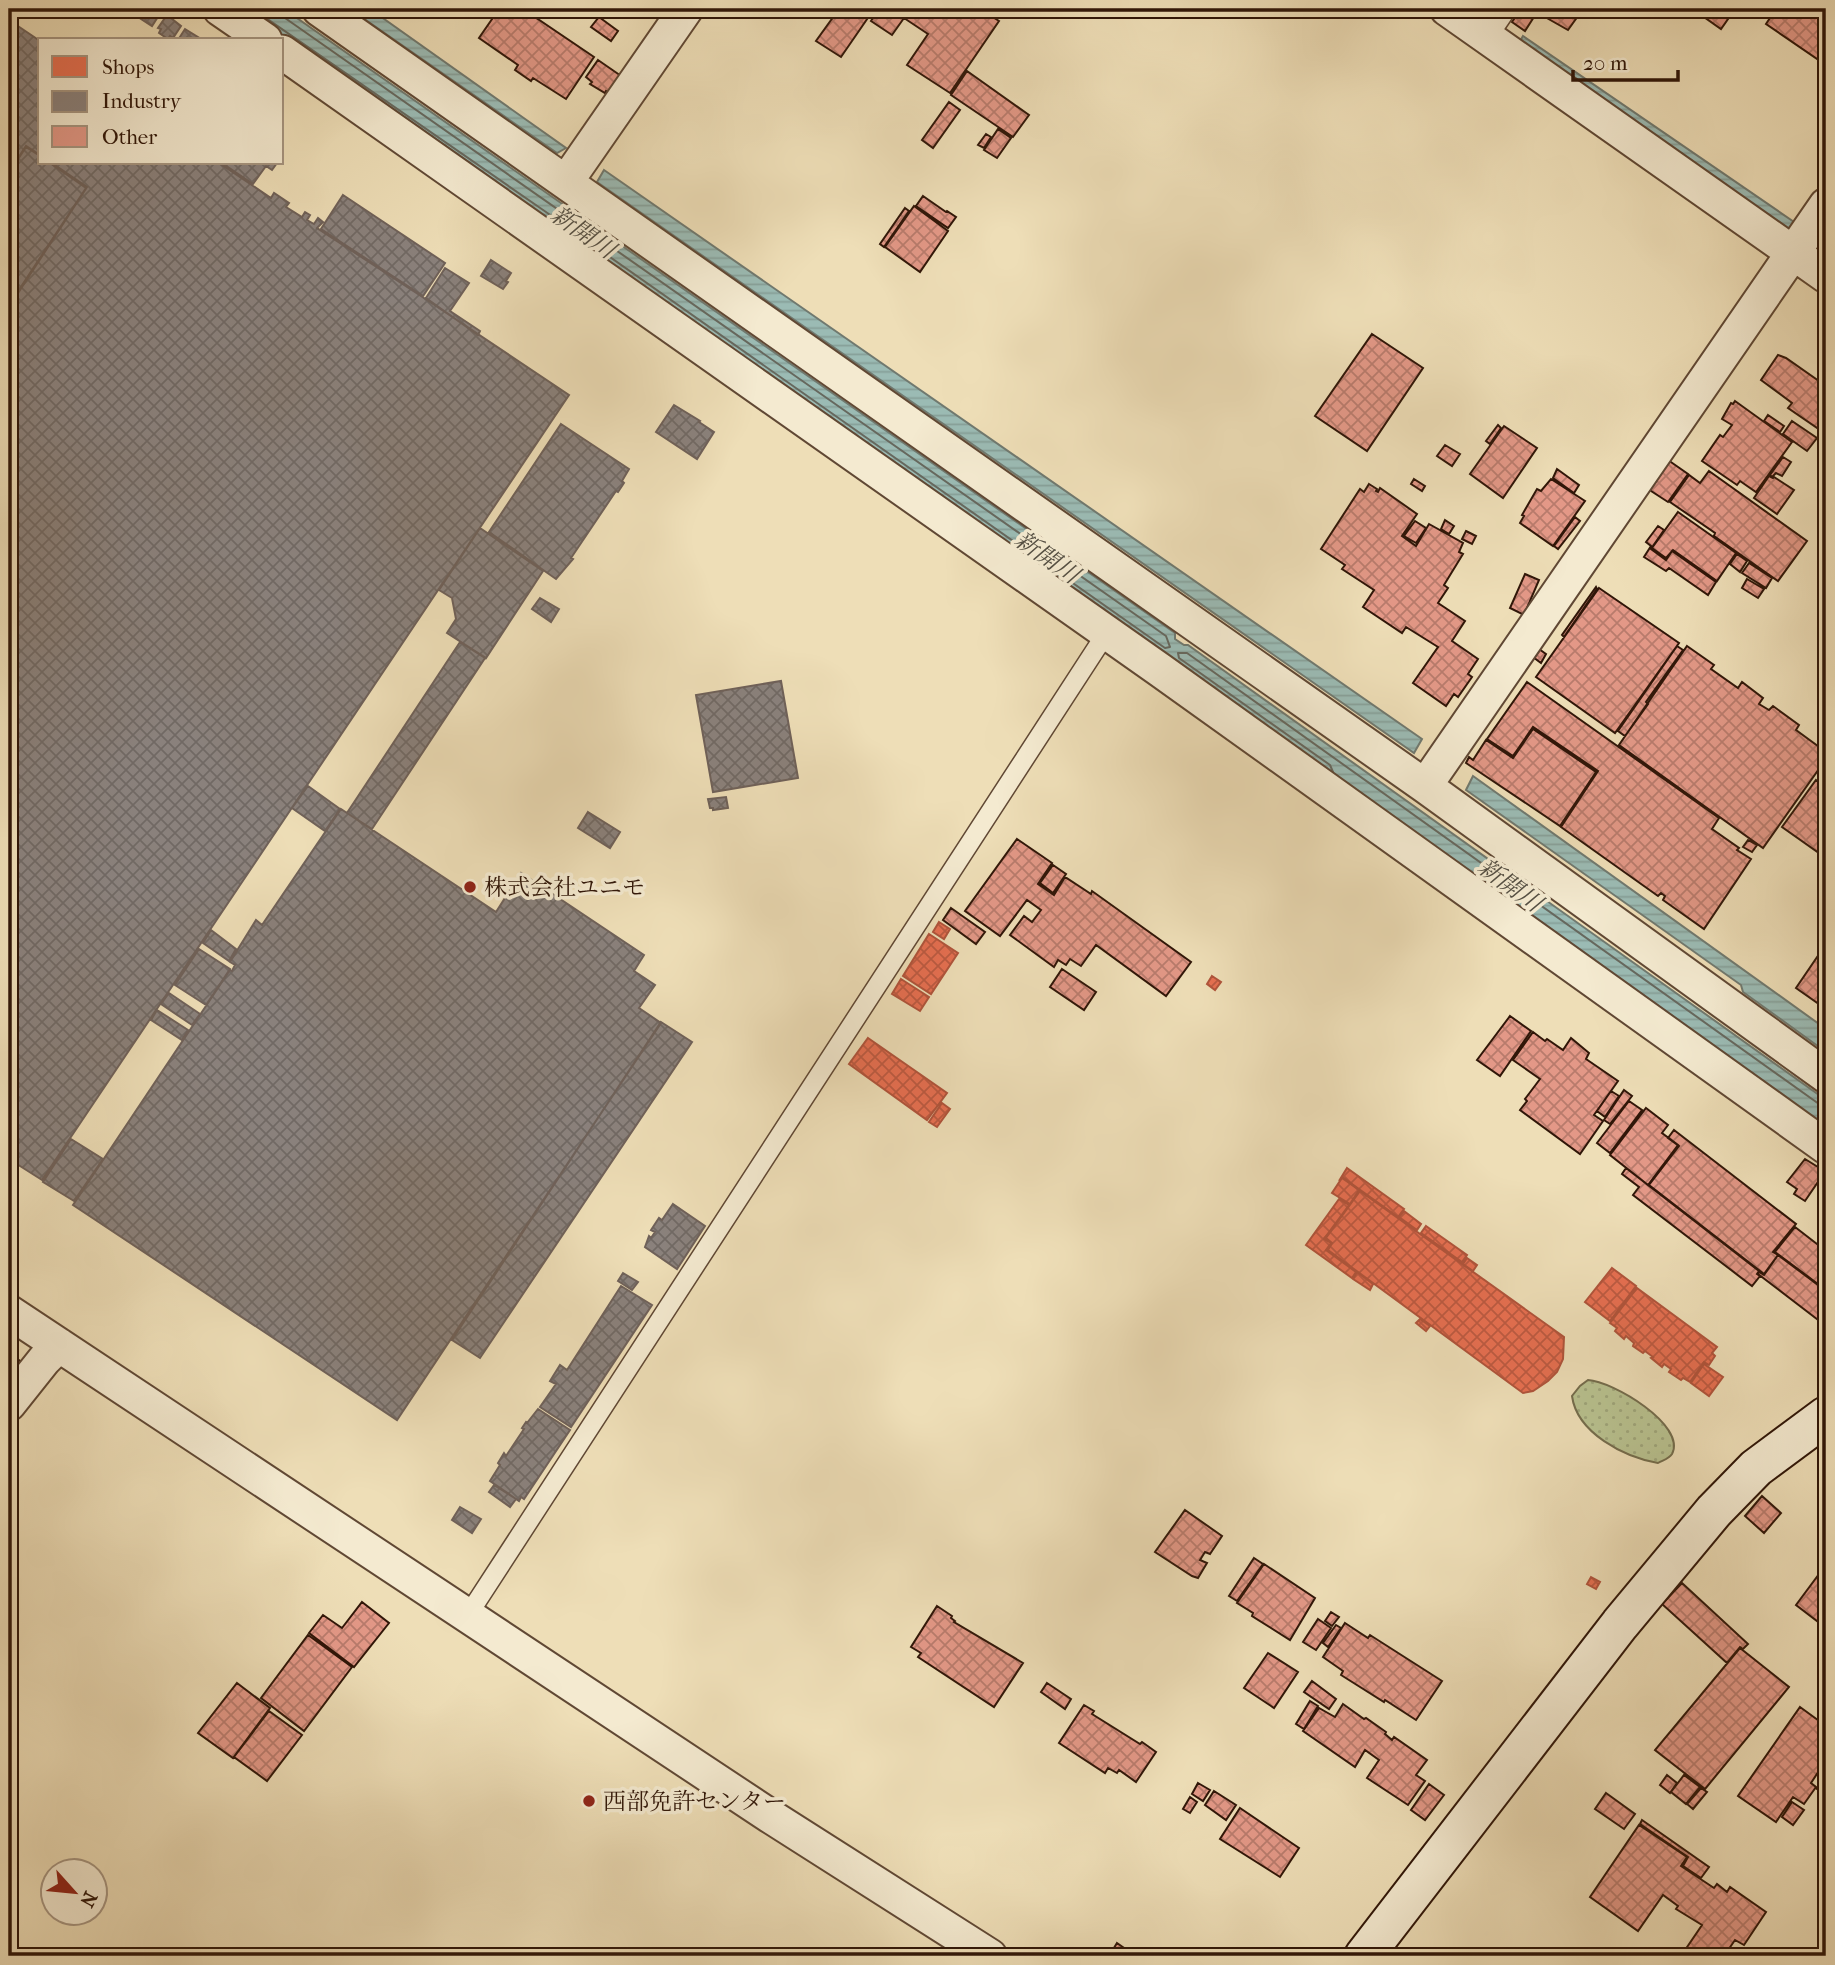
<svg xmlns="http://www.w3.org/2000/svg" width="1835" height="1965" viewBox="0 0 1835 1965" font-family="'IM FELL French Canon','Noto Serif JP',serif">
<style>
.grass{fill:url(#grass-dots);stroke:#746c4c;stroke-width:2}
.water{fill:url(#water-rules);stroke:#70796f;stroke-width:2}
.shops{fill:url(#shops-cross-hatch);stroke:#b0543b;stroke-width:2}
.industry{fill:url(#industry-cross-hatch);stroke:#6f6159;stroke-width:2}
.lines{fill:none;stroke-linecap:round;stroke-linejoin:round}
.shore{stroke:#66685e;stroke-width:2}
.building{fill:url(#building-cross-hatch);stroke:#301608;stroke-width:2}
.lane-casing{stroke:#604834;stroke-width:21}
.street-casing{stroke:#604834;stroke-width:37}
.secondary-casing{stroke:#301608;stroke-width:42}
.lane{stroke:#f4ead0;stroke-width:18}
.street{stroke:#f4ead0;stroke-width:33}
.secondary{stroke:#f4ead0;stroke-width:38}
.poi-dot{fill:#8f2418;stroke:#f4ead0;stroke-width:2.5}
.labels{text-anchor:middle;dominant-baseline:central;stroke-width:7;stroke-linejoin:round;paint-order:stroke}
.poi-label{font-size:23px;fill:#301608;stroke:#f4ead0;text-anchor:start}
.water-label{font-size:24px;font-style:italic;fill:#555044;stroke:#f4ead0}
</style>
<defs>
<pattern id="grass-dots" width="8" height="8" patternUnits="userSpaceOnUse" patternTransform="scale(1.75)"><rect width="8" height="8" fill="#b8c18f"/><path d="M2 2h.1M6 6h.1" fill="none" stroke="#9ea57a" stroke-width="1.8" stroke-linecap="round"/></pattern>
<pattern id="water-rules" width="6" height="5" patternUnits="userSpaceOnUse" patternTransform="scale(1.75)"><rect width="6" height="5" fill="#9bbbb4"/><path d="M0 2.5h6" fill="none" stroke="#86a099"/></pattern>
<pattern id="shops-cross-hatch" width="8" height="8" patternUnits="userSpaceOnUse" patternTransform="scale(1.75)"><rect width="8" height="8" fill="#e76f51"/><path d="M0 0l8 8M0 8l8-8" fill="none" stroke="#bc5a41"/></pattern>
<pattern id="industry-cross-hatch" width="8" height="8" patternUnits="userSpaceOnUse" patternTransform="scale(1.75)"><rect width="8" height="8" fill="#8a817c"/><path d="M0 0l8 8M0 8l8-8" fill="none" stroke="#716964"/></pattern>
<pattern id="building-cross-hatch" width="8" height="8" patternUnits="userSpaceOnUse" patternTransform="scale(1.75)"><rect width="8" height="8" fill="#e39887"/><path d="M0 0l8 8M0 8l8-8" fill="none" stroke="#b87b6c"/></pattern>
</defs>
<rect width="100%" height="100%" fill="#eedeb7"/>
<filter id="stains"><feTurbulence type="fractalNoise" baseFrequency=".00286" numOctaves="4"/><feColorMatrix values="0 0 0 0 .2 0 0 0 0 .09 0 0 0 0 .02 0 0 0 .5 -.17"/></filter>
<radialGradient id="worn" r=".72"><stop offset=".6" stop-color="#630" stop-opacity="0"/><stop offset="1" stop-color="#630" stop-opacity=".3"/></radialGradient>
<!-- grass -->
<path class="grass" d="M1588 1380C1612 1381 1687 1425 1672 1454 1669 1459 1663 1460 1658 1463 1624 1457 1577 1433 1572 1396L1580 1386Z"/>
<!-- water -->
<path class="water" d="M241 9H284L1175 633V639L1184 645H1188L1826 1100V1136Z
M350 9H370L566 148 557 153Z
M1523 36 1797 224 1791 235 1516 48Z
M604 170 1422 739 1414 753 597 182Z
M1473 776 1826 1029V1052L1743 992 1741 985 1466 790Z"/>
<!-- shops -->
<path class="shops" d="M939 922 950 929 944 939 933 932Z
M929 934 958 953 931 994 903 976Z
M1212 976 1221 982 1215 990 1207 984Z
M901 979 929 997 920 1011 892 994Z
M868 1038 947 1093 927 1120 849 1064Z
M942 1103 950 1109 937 1127 929 1122Z
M1347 1168 1404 1209 1398 1217 1342 1177 1339 1181Z
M1342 1178 1359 1190 1350 1204 1332 1193Z
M1360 1191 1564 1337 1563 1359 1557 1372 1548 1381 1533 1391 1523 1393 1328 1250 1332 1243 1326 1238Z
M1339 1199 1349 1205 1324 1239 1331 1243 1326 1250 1356 1272 1352 1278 1306 1245Z
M1404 1211 1421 1224 1417 1230 1399 1217Z
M1426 1226 1467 1255 1462 1262 1421 1233Z
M1467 1258 1477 1265 1473 1271 1463 1264Z
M1612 1268 1636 1286 1610 1321 1585 1302Z
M1357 1272 1373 1284 1370 1290 1353 1279Z
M1637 1288 1717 1347 1712 1353 1715 1356 1709 1365 1704 1362 1690 1382 1683 1378 1681 1380 1669 1372 1671 1369 1664 1364 1662 1367 1651 1358 1653 1357 1645 1351 1643 1353 1633 1346 1634 1343 1626 1336 1624 1339 1615 1331 1617 1328 1610 1323Z
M1420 1319 1430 1326 1426 1331 1416 1323Z
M1704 1364 1723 1377 1709 1396 1691 1383Z
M1591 1577 1600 1582 1596 1589 1587 1584Z"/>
<!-- industry -->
<path class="industry" d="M131 9H156L161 12 152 26 129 11Z
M167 15 181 26 173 38 170 36 168 39 159 33 161 29 158 28Z
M9 20 40 41V155L26 146 9 172Z
M185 29 201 39 200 40H178Z
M26 147 40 156V163H50L86 188 9 305V173Z
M52 163H219L271 198 274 193 289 203 286 207 302 217 305 212 310 215 307 220 314 224 318 218 323 222 317 228 424 298 569 395 42 1180 9 1159V307L87 187Z
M222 163H277L272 170 266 166 253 184Z
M343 195 445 263 423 296 321 229Z
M491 260 511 273 506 281 508 282 503 289 481 276Z
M445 268 469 283 450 311 480 331 478 335 426 298Z
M674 405 700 421 699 422 714 432 697 459 656 432Z
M561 424 629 469 622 481 624 483 618 492 616 491 571 558 573 559 556 579 489 532Z
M480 528 543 571 486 658 447 633 456 619 452 598 439 590Z
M540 598 559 609 551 622 532 609Z
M460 642 485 658 372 829 347 813Z
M781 681 798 778 713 792 696 695Z
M308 786 340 809 325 831 292 808Z
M726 797 728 808 713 810V808H710L708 799Z
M341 809 496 912 521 873 644 955 634 971 655 985 639 1008 661 1023 397 1420 73 1205 230 970 232 971 235 965 230 962 256 920 262 925Z
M588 812 620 832 610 848 578 828Z
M211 930 236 949 229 961 203 943Z
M199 949 230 969 206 1005 175 985Z
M169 993 200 1014 192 1025 161 1004Z
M157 1010 188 1030 182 1040 151 1020Z
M661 1022 692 1042 480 1358 452 1340Z
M71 1139 103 1159 74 1201 43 1182Z
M673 1204 705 1226 677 1269 645 1247 649 1236 651 1238 655 1232 651 1230 659 1218 662 1220Z
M623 1273 638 1282 632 1290 618 1281Z
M621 1286 652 1305 571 1427 540 1407 556 1384 550 1381 560 1365 567 1370Z
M538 1409 570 1430 524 1499 521 1497 519 1501 490 1481 500 1465 498 1463 504 1453 506 1456 524 1429 522 1428 526 1422 527 1423Z
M494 1485 516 1499 510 1507 489 1492Z
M460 1507 481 1519 472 1533 452 1520Z"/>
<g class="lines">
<!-- shore -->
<path class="shore" d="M253 9 546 212 1165 648 1170 647 1166 636 285 18 282 14 281 9
M1333 772 1330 765 1179 658 1178 653H1187L1819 1104 1826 1105"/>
</g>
<!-- building -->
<path class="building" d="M499 9H523L594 57 566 99 533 78 531 81 515 70 518 65 479 38Z
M839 9H874L841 57 816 41Z
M879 9H980L999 21 950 93 907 65 928 34 904 18 892 35 871 21Z
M1521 9H1539L1525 31 1512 22Z
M1546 9H1583L1568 30 1545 17 1549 11Z
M1700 9H1735L1721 29 1697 12Z
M1776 9H1826V65L1766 24Z
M599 17 618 31 611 41 591 27Z
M598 60 624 78 613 96 606 91 605 93 590 84 592 82 586 77Z
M967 71 1029 115 1013 137 951 95Z
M949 102 960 110 933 148 922 140Z
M998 129 1011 138 997 158 984 150Z
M986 134 991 137 984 148 978 145Z
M923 196 946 212 947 211 956 217 948 228 916 206Z
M914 206 948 231 920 272 885 247Z
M905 208 909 211 884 247 880 244Z
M1372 334 1423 368 1367 451 1315 416Z
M1778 355 1786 358 1826 386V434L1788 408 1792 403 1761 380Z
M1735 401 1792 442 1756 492 1740 481 1737 485 1702 461 1720 435 1723 437 1732 425 1722 419 1731 403 1733 404Z
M1768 415 1784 426 1780 432 1764 421Z
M1792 421 1817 438 1807 451 1783 434Z
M1498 425 1501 428 1490 444 1486 441Z
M1504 426 1537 448 1503 498 1470 474Z
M1445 445 1460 454 1452 466 1437 456Z
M1783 457 1791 462 1782 476 1776 473 1772 477 1770 475Z
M1668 460 1688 474 1668 502 1648 489Z
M1557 469 1579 485 1574 493 1553 478Z
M1709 471 1807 541 1778 581 1714 536 1715 533 1670 502 1689 475 1700 483Z
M1769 476 1773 478 1774 477 1794 490 1777 514 1754 498Z
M1414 479 1425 486 1422 491 1411 484Z
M1551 479 1585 501 1553 546 1520 523 1524 516 1522 515 1537 489 1541 491Z
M1369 484 1377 489 1376 491 1378 492 1380 488 1417 514 1402 536 1416 546 1429 524 1463 543 1459 552 1463 554 1444 585 1448 588 1438 603 1465 621 1452 641 1478 659 1468 674 1472 677 1458 697 1454 694 1446 706 1413 683 1438 647 1406 627 1402 633 1363 607 1374 590 1342 569 1345 565 1321 549 1360 489 1364 492Z
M1678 512 1736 553 1717 581 1673 550 1666 558 1652 548Z
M1575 517 1580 521 1558 549 1554 546Z
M1445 520 1454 526 1449 534 1441 529Z
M1415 521 1426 528 1416 543 1404 536Z
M1658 526 1664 530 1651 549 1666 560 1672 551 1716 582 1708 595 1669 568 1666 571 1644 557 1651 546 1646 542Z
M1466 531 1476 536 1472 544 1462 539Z
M1737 554 1747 561 1740 572 1730 564Z
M1749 563 1772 578 1766 588 1742 573Z
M1525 574 1539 580 1524 615 1510 608Z
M1747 579 1764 589 1758 598 1742 588Z
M1596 587 1597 589 1564 637 1562 635Z
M1599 588 1679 643 1615 733 1536 677Z
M1677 646 1683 650 1646 702 1648 704 1625 736 1618 731Z
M1687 646 1714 665 1711 669 1738 688 1742 682 1763 698 1759 704 1769 710 1773 706 1799 725 1796 730 1826 752V759L1763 848 1619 745Z
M1539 649 1546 654 1541 663 1533 657Z
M1527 682 1719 818 1712 829 1739 848 1737 850 1751 859 1704 929 1663 900 1665 896 1661 893 1658 896 1561 827 1598 771 1533 727 1513 756 1487 739Z
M1533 729 1596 772 1560 826 1466 763 1469 757 1473 760 1486 740 1513 758Z
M1816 780 1826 787V858L1782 827Z
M1017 839 1052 863 1038 884 1054 895 1065 877 1091 894 1092 891 1191 962 1166 996 1096 945 1081 966 1070 959 1066 965 1058 960 1054 967 1010 935 1024 916 1032 922 1041 910 1027 900 1000 936 965 911Z
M1748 840 1757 845 1752 852 1743 847Z
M1053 865 1066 874 1053 893 1040 883Z
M951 908 985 932 976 944 943 920Z
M1826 944V1009L1796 988Z
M1062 969 1096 992 1084 1010 1050 987Z
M1510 1016 1531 1031 1500 1076 1477 1060Z
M1533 1032 1545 1041 1547 1039 1563 1050 1571 1038 1589 1053 1586 1059 1618 1081 1594 1115 1603 1121 1580 1154 1520 1110 1527 1101 1525 1099 1540 1079 1513 1060Z
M1624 1090 1632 1096 1610 1124 1604 1120Z
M1611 1091 1619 1096 1605 1117 1597 1111Z
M1629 1101 1642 1110 1610 1153 1597 1143Z
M1646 1108 1668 1125 1662 1133 1678 1145 1648 1185 1610 1155Z
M1674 1130 1796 1224 1773 1252 1778 1255 1764 1274 1649 1185 1679 1146 1668 1138Z
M1805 1159 1826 1172V1183L1824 1186 1818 1182 1805 1201 1794 1194 1797 1189 1787 1182Z
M1626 1168 1759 1271 1757 1274 1760 1276 1752 1286 1633 1195 1639 1187 1622 1174Z
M1795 1227 1826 1251V1290L1775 1252Z
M1778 1255 1826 1291V1326L1758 1274 1759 1272 1764 1275Z
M9 1353 23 1363 9 1383Z
M1762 1496 1781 1513 1764 1533 1745 1516Z
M1185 1510 1222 1536 1210 1554 1205 1552 1200 1560 1207 1563 1198 1578 1192 1576 1155 1552Z
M1254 1558 1263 1564 1237 1601 1229 1596Z
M1264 1564 1315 1598 1290 1640 1252 1616 1253 1613 1237 1603Z
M1825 1566 1826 1567V1628L1796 1605Z
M1682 1583 1748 1644 1743 1649 1740 1647 1727 1663 1662 1604Z
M362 1602 389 1623 354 1667 309 1633 323 1615 342 1628Z
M937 1606 952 1616 951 1618 955 1621 954 1622 1023 1663 994 1707 918 1657 921 1653 911 1647Z
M1331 1612 1339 1617 1332 1626 1325 1621Z
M1318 1619 1331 1628 1316 1650 1303 1642Z
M1345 1623 1368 1638 1370 1635 1442 1681 1416 1720 1385 1700 1384 1702 1341 1675 1343 1671 1323 1657Z
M1336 1625 1341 1628 1328 1647 1323 1643Z
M308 1635 352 1667 304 1731 261 1698Z
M1740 1648 1789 1687 1705 1789 1655 1750Z
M1268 1653 1298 1672 1274 1708 1244 1688Z
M1312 1681 1336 1699 1329 1709 1304 1692Z
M237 1683 270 1708 233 1758 198 1733Z
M1047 1683 1071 1699 1065 1709 1041 1692Z
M1310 1701 1318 1706 1304 1729 1296 1724Z
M1343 1704 1364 1719 1366 1718 1386 1732 1385 1734 1392 1740 1394 1737 1427 1760 1416 1775 1425 1781 1408 1805 1367 1778 1379 1760 1365 1750 1355 1767 1303 1731 1319 1708 1335 1717Z
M1084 1705 1094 1711 1092 1714 1140 1744 1142 1742 1156 1752 1136 1782 1119 1770 1117 1773 1108 1768 1105 1773 1059 1743Z
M1800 1707 1826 1726V1760L1811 1783 1816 1787 1804 1804 1793 1797 1776 1822 1738 1796Z
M269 1711 302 1735 267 1781 234 1757Z
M1667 1775 1677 1783 1670 1793 1660 1785Z
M1684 1775 1700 1787 1686 1804 1671 1792Z
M1826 1776V1795L1817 1789Z
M1198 1783 1210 1790 1203 1801 1192 1794Z
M1429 1784 1444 1795 1425 1820 1411 1810Z
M1701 1788 1707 1792 1693 1809 1687 1804Z
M1214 1791 1236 1805 1226 1820 1205 1805Z
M1606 1793 1635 1814 1624 1829 1595 1809Z
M1190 1797 1197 1802 1190 1813 1183 1809Z
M1792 1802 1804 1810 1793 1825 1782 1817Z
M1240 1808 1299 1848 1280 1877 1220 1839Z
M1642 1820 1709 1867 1701 1878 1683 1866 1688 1857 1640 1824Z
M1639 1825 1687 1857 1681 1866 1714 1888 1717 1884 1727 1892 1730 1887 1766 1912 1744 1945 1735 1940 1724 1956H1681L1702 1925 1676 1909 1678 1906 1663 1895 1638 1931 1590 1897Z
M1117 1943 1127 1950 1123 1956H1116L1111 1953Z"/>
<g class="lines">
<!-- lane casing -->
<g class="lane-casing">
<path id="lane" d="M1488 37 1507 9
M468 1615 1107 632"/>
</g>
<!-- street casing -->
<g class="street-casing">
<path id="street" d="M220 9 265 40
M319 9 1425 786 1826 1076
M1447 9 1826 276
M282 52 1160 670 1826 1147
M566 182 686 9
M1425 786 1826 205
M9 1312 770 1816 990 1956
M9 1404 44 1360 59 1345"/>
</g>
<!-- secondary casing -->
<g class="secondary-casing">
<path id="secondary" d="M1364 1956 1620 1624 1714 1511 1756 1468 1826 1416"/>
</g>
<!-- lane -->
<use href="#lane" class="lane"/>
<!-- street -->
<use href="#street" class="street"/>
<!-- secondary -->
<use href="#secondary" class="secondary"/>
</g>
<!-- markers -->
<g class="poi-dot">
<circle cx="470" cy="887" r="7"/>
<circle cx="589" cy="1801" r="7"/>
</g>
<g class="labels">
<!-- poi labels -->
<g class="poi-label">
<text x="484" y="887">株式会社ユニモ</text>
<text x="603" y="1801">西部免許センター</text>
</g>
<!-- water labels -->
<g class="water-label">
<text transform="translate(583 232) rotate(35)">新開川</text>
<text transform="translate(1047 557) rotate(35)">新開川</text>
<text transform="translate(1510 885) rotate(36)">新開川</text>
</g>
</g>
<!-- margin -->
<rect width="1835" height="1965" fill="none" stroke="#eedeb7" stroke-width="35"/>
<rect x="10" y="10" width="1814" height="1944" fill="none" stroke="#301608" stroke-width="3.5"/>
<rect x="18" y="18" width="1800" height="1930" fill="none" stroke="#301608" stroke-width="2"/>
<!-- legend -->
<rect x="38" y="38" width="245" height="126" fill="#f4ead0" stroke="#a69580" stroke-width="2"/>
<rect x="52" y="56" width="35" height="21" fill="#e76f51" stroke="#a69580" stroke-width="2"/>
<text x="102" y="74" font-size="21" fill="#301608">Shops</text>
<rect x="52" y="91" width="35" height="21" fill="#8a817c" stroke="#a69580" stroke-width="2"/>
<text x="102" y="108" font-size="21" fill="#301608">Industry</text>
<rect x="52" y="126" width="35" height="21" fill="#e39887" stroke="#a69580" stroke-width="2"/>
<text x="102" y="144" font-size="21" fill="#301608">Other</text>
<!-- north arrow -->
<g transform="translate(74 1892) rotate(117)"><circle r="33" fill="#f4ead0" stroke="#a69580" stroke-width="2"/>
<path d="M0-5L12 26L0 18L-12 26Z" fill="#8f2418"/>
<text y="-10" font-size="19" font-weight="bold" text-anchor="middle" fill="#301608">N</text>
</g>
<!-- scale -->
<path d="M1573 70v10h105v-10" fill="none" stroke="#301608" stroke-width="3.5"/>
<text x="1583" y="70" font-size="21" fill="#301608" stroke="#f4ead0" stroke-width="5" paint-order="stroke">20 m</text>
<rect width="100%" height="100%" filter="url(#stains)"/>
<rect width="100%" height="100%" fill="url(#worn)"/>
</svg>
